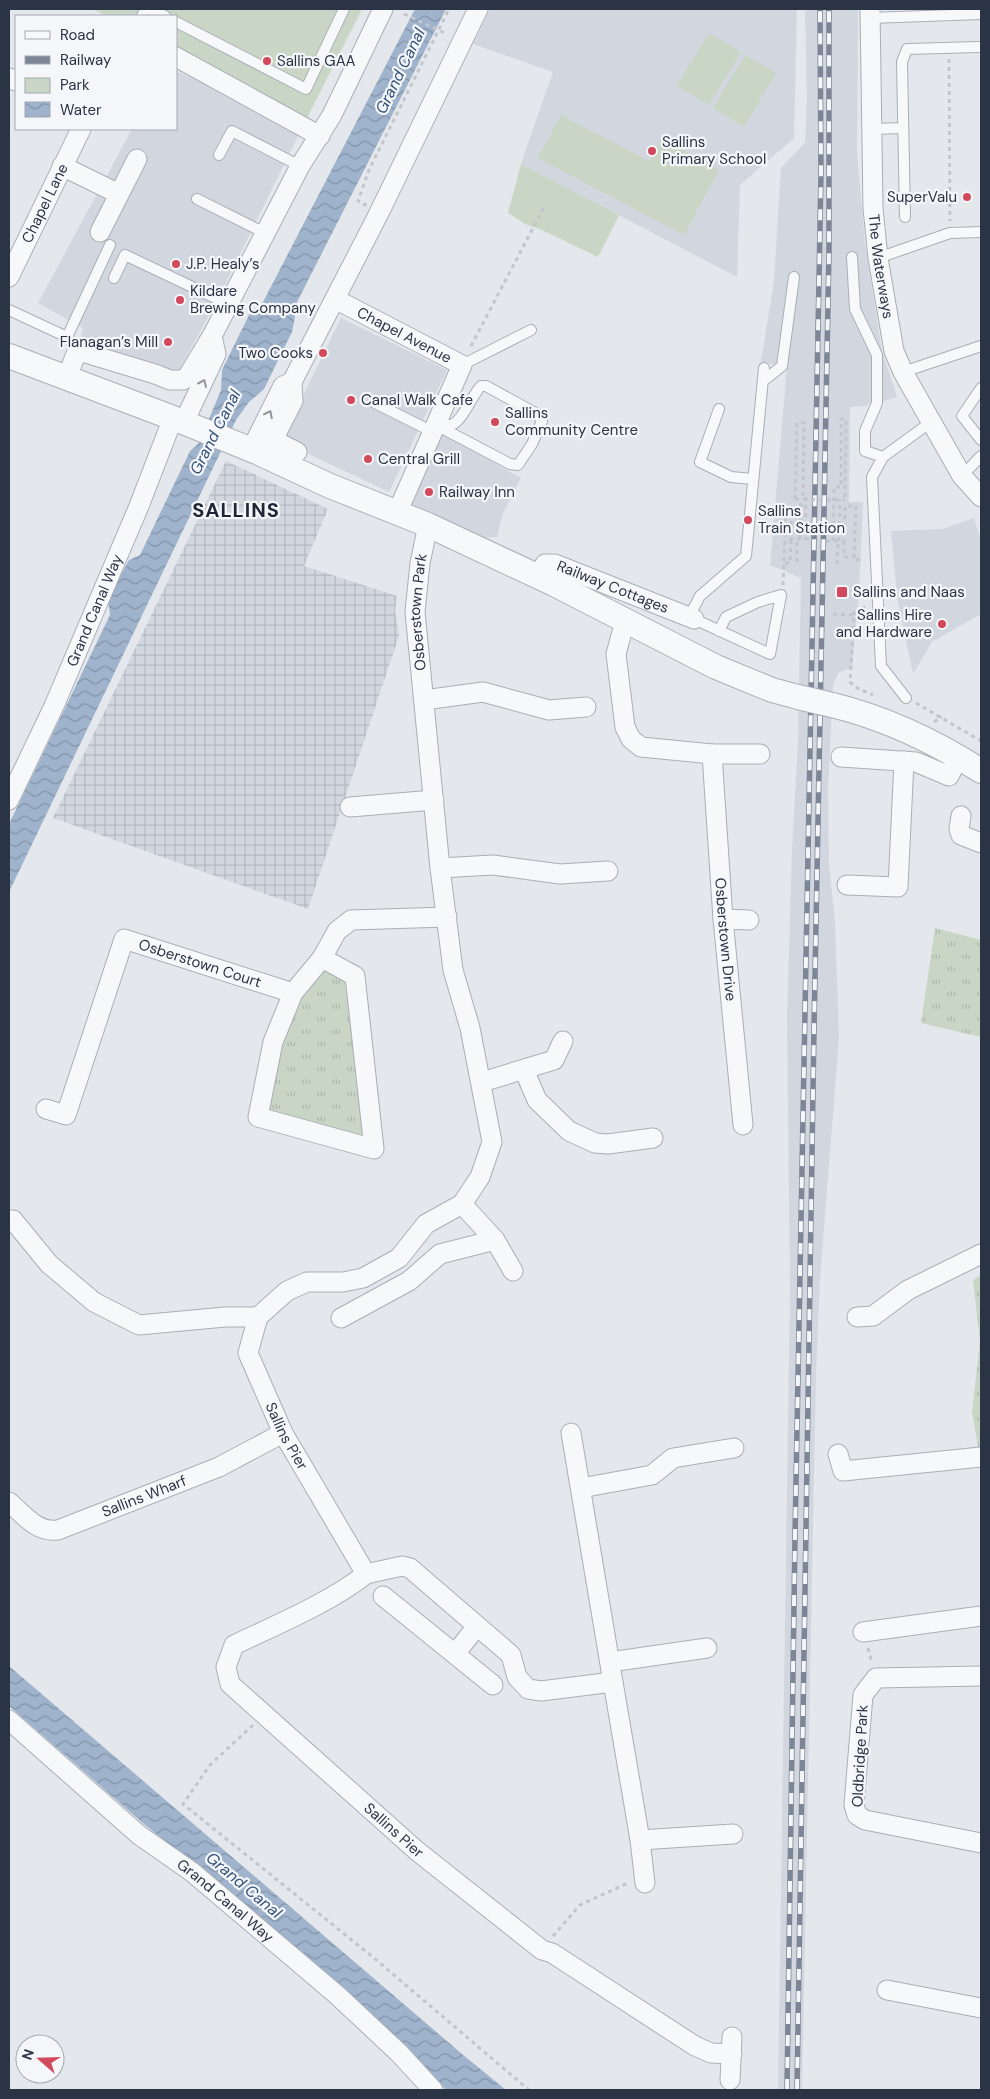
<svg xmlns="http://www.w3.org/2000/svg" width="990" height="2099" viewBox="0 0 990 2099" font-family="'DM Sans',sans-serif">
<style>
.built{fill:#d2d6de}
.industrial{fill:url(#industrial-grid)}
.grass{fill:url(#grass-tufts)}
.park{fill:#c9d6c5}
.water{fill:url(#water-waves)}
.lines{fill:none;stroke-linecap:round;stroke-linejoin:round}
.service-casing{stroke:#a9aeb7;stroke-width:12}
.minor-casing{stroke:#a9aeb7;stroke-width:21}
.tertiary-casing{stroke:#a9aeb7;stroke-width:26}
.path{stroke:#c2c5cb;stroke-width:3;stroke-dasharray:4 4;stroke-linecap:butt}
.service{stroke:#f7f8fa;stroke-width:10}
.minor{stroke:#f7f8fa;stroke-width:19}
.tertiary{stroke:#f7f8fa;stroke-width:24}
.rail-casing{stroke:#7d8696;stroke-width:5.5}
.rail{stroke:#f4f6f9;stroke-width:4;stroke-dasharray:11;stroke-linecap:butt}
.tertiary-bridge-casing{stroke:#a9aeb7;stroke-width:26;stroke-linecap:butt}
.path-bridge{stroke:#c2c5cb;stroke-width:3;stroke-dasharray:4 4;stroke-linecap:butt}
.tertiary-bridge{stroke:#f7f8fa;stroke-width:24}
.oneway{stroke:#9196a0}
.poi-dot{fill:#d1495b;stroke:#f4f6f9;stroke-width:2}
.labels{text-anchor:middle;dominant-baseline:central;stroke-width:4.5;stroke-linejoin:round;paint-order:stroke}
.poi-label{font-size:15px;fill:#2b3445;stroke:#f4f6f9;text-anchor:start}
.street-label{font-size:15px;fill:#2b3445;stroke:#f4f6f9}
.water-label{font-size:16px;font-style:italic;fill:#34527a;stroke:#f4f6f9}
.district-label{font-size:20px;font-weight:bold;letter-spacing:1px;fill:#1d2536;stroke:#f4f6f9}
</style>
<defs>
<pattern id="industrial-grid" width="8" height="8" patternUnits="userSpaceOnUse" patternTransform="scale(1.25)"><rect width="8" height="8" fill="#d2d6de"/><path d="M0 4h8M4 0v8" fill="none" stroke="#b4b8c0"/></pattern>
<pattern id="grass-tufts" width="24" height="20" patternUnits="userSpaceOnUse" patternTransform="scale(1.25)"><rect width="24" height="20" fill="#c9d6c5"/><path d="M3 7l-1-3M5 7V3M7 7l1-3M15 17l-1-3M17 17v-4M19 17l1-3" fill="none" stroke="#adb8ab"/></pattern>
<pattern id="water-waves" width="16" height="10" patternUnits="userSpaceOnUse" patternTransform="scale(1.25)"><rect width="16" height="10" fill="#9fb4cc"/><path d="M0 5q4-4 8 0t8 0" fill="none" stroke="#8293a7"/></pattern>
</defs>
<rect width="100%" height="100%" fill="#e4e7ec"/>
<!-- built -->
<path class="built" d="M490 9H797L794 138 740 185 737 277 521 164 553 72 473 44Z
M805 9H858L857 154 865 244 882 351 897 397 877 403H868V406L850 407 849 502H863L859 592 852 669H847L838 673 833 685 828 790 829 866 835 922 839 1038 820 1278 816 1374 802 2090H778L790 1290 787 1018 792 850 798 743 801 578 770 565 787 367 761 362 774 281 781 168 805 143 807 99Z
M176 71 250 104 300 132 220 295 176 376 78 350 83 328 38 303 132 129H176Z
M341 318 447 370 389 492 281 441Z
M439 432 521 478 503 513 497 537 479 538 406 502Z
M974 518 981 541V614L932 642 913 674 897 597 891 531 943 529Z"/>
<!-- industrial -->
<path class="industrial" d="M226 461 328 509 304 566 397 596 395 610 399 636 308 909 53 818Z"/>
<!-- grass -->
<path class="grass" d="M935 928 981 940V1037L921 1023Z
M326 959 355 980 371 1146 261 1113 293 998Z
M981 1275V1450L979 1451 972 1412 980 1341 973 1280Z"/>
<!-- park -->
<path class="park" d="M93 9H362L306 120 176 49V16H106Z
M709 33 741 52 709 105 677 86Z
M745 55 776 73 744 127 713 108Z
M561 115 649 161 661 138 719 170 684 235 538 158Z
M521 164 619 215 598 257 542 230 525 224 508 213Z"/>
<!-- water -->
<path class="water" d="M415 9H446L294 308 295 317 292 332 264 389 249 402 236 420 9 892V824L110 615 108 598 129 560 140 555 190 451 199 443 221 390 222 370 250 313 263 302Z
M9 1666 462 2054 506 2090H446L439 2082 344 1990 248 1907 145 1825 9 1706Z"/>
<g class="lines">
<!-- service casing -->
<g class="service-casing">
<path id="service" d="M150 9 165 16
M142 16 146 9
M870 18 981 14
M176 22 306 89 344 9
M872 129 903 128
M219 155 232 131 300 166
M197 199 265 233
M905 217 902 62 907 49 978 47
M852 257 855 309 877 355V403L865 431V451L883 457
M878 258 950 233 981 232
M114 278 125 255 228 304
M9 310 67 337 72 343 76 354
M67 337 110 245
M462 365 531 330
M903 372 981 346
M763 381 782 366 794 277
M981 388 962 416 981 440
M375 403 433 432
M719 409 700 462 731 477 753 479
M436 425 510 464 518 465 532 444 542 421 537 414 486 386H481C473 393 461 426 449 425 446 425 441 421 438 420
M962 476 981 456
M689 617 700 596 746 556 764 368
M694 619 770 654 781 595 758 602 726 617 719 631
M906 698 881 666 872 477 883 457 931 422"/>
</g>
<!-- minor casing -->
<g class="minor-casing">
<g id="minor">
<path id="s1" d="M870 9 873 208 878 258 894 351 903 372 962 476 981 497"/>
<path d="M176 57 320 136"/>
<path d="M9 78 16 81"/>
<path d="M62 166 119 194"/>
<path d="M100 232 137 159"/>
<path id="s2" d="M9 277 81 129"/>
<path id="s3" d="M335 299 462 365 397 513"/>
<path d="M67 377 76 354 82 352 155 374 170 380H183L188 376 212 336 300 166 332 115 383 9"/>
<path d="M184 422 216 354 212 336"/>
<path d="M251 450 283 386 292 382"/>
<path d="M297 452 273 440 293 401 292 382 378 215 478 9"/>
<path id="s4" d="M538 576 545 564H555L694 619"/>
<path id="s5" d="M627 622 622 632 616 654 625 727 631 739 641 747 712 754 723 919 743 1125"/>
<path d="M424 700 483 692 549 710 586 707"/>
<path d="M712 754H760"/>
<path d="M841 757 916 762 949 776 959 756"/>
<path id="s6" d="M9 800 54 706 139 506 173 418"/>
<path d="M350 807 434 800"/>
<path d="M961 816 959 829 961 835 981 843"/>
<path d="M440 868 493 865 560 874 608 871"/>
<path d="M847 885 898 887 904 761"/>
<path d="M723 919 749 920"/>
<path d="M293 993 273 1042 258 1117 374 1149 355 976 322 958"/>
<path d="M524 1070 537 1100 569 1131 595 1143 608 1144 653 1138"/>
<path d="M482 1082 554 1060 563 1041"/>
<path id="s7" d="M46 1109 66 1115 124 939 293 993 322 958 337 931 351 920 447 917"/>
<path d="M462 1204 495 1240 513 1271"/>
<path d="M9 1220H13L49 1264 94 1302 139 1325 225 1317H258"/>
<path id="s8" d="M258 1317 248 1353 283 1433 366 1574C331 1602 276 1625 234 1645L226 1667 230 1684 417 1851 542 1950 552 1953 695 2046 711 2053 732 2054"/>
<path id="s9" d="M258 1317 287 1291 307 1282H343L363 1278 399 1258 426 1224 462 1204 480 1177 492 1142 470 1028 453 970 440 868 415 612 420 563 428 525"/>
<path d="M857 1317 873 1316 908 1290 981 1254"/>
<path d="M341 1318 409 1281 440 1254 495 1240"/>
<path d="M838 1454 843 1471 981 1457"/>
<path d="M581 1488 652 1475 673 1458 734 1448"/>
<path id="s10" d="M9 1502C24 1515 37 1533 58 1530L219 1467 283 1433"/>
<path d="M366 1574 402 1566 410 1568 511 1655 517 1677 528 1689 541 1691 613 1682 571 1433"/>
<path d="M383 1596 493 1685"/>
<path d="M863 1632 981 1616"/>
<path d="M455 1654 477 1626"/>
<path d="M610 1662 707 1648"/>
<path d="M981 1676 876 1678 863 1695 854 1805 857 1815 865 1820 981 1843"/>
<path d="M613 1682 640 1840 645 1883"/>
<path id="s11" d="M9 1720 139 1835 192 1872 337 1995 399 2053 433 2090"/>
<path d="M640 1840 733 1834"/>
<path d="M887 1990 981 2008"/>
<path d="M730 2080 732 2037"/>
</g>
</g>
<!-- tertiary casing -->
<g class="tertiary-casing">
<path id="tertiary" d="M9 356 173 418 259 453 330 486 428 525 554 584 716 667 772 690 798 697
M832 705C886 718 934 741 981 771"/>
</g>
<!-- path -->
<path class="path" d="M949 59 950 221
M365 203V205L358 201 369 170 449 9
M471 346 544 207
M795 499 797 423H804L803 496H806L805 539
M800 539 801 499
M826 541H844L845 506H856L854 560 864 559
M833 541 834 487H841V419H846L845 500
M839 541 840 500
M844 541V557H854
M797 542V562
M785 563H790L791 539
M837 564 838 544
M783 585 786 508H792L791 539H812
M833 614 854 615 850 682 855 687 873 695
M854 615V612H864V606
M916 703 981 741
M934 722 942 717
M868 1648 872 1663
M253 1725 210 1765 183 1804 374 1958 529 2090
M553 1936 580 1905 628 1883"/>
<!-- service -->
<use href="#service" class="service"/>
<!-- minor -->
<use href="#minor" class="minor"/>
<!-- tertiary -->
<use href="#tertiary" class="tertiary"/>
<!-- rail casing -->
<g class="rail-casing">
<path id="rail" d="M787 2090 795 1535 821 174 820 9
M797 2090 814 1029 829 251V9"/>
</g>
<!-- rail -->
<use href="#rail" class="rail"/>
<!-- tertiary-bridge casing -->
<g class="tertiary-bridge-casing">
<path id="tertiary-bridge" d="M798 697 832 705"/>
</g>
<!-- path-bridge -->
<path class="path-bridge" d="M404 14 445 33
M795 499 845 500"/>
<!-- tertiary-bridge -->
<use href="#tertiary-bridge" class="tertiary-bridge"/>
</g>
<!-- one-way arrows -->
<defs><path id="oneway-chevron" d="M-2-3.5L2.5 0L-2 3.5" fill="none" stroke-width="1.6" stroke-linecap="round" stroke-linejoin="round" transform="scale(1.25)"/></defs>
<g class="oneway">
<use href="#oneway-chevron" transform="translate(203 383) rotate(-66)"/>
<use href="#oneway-chevron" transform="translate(269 414) rotate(-63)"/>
</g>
<!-- markers -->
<g class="poi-dot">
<circle cx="267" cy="61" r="5"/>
<circle cx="652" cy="151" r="5"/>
<circle cx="967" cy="197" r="5"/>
<circle cx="176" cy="264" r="5"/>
<circle cx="180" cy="300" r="5"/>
<circle cx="168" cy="342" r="5"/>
<circle cx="323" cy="353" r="5"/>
<circle cx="351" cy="400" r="5"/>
<circle cx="495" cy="422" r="5"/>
<circle cx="368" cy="459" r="5"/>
<circle cx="429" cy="492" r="5"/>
<circle cx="748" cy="520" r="5"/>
<rect x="836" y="586" width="12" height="12" rx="2.5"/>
<circle cx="942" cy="624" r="5"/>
</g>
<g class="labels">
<!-- poi labels -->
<g class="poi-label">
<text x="277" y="61">Sallins GAA</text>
<text x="662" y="142">Sallins<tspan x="662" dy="17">Primary School</tspan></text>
<text x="957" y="197" text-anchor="end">SuperValu</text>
<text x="186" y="264">J.P. Healy’s</text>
<text x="190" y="291">Kildare<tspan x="190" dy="17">Brewing Company</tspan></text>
<text x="158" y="342" text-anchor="end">Flanagan’s Mill</text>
<text x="313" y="353" text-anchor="end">Two Cooks</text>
<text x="361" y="400">Canal Walk Cafe</text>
<text x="505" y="413">Sallins<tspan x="505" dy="17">Community Centre</tspan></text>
<text x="378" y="459">Central Grill</text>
<text x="439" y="492">Railway Inn</text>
<text x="758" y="511">Sallins<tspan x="758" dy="17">Train Station</tspan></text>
<text x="853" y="592">Sallins and Naas</text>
<text x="932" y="615" text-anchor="end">Sallins Hire<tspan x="932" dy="17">and Hardware</tspan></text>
</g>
<!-- street labels -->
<g class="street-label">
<text stroke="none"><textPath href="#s2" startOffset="82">Chapel Lane</textPath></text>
<text stroke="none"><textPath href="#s1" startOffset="258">The Waterways</textPath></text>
<text stroke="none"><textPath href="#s3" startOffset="78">Chapel Avenue</textPath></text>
<text stroke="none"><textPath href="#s4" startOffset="86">Railway Cottages</textPath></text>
<text stroke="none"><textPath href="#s6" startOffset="208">Grand Canal Way</textPath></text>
<text stroke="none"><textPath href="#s9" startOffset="849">Osberstown Park</textPath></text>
<text stroke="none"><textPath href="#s5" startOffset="391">Osberstown Drive</textPath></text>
<text stroke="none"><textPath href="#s7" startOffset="286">Osberstown Court</textPath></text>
<text stroke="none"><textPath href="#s8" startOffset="129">Sallins Pier</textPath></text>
<text stroke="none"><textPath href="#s10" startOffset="151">Sallins Wharf</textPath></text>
<text transform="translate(860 1756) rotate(-87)">Oldbridge Park</text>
<text stroke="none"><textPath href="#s8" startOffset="699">Sallins Pier</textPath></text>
<text stroke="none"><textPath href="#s11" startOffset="282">Grand Canal Way</textPath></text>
</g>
<!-- water labels -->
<g class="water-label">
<text transform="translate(400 71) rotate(-64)">Grand Canal</text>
<text transform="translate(215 432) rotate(-63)">Grand Canal</text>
<text transform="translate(244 1885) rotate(40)">Grand Canal</text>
</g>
<!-- district labels -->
<g class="district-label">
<text x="236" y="510">SALLINS</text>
</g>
</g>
<!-- border -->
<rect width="990" height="2099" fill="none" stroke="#2b3445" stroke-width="20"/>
<!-- legend -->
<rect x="15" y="15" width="162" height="115" fill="#f4f6f9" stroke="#a4a8b1"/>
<rect x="25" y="31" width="25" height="8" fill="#f7f8fa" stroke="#a4a8b1"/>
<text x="60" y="40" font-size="15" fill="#2b3445">Road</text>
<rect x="25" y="56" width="25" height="8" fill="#7d8696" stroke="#a4a8b1"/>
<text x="60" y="65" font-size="15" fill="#2b3445">Railway</text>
<rect x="25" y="78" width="25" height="15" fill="#c9d6c5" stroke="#a4a8b1"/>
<text x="60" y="90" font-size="15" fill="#2b3445">Park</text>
<rect x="25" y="102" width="25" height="15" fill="url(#water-waves)" stroke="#a4a8b1"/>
<text x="60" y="115" font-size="15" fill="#2b3445">Water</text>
<!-- north arrow -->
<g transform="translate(40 2059) rotate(290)"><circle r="24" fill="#f4f6f9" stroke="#a4a8b1"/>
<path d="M0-4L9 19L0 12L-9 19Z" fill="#d1495b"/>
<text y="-8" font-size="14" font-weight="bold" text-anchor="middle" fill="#2b3445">N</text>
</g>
</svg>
